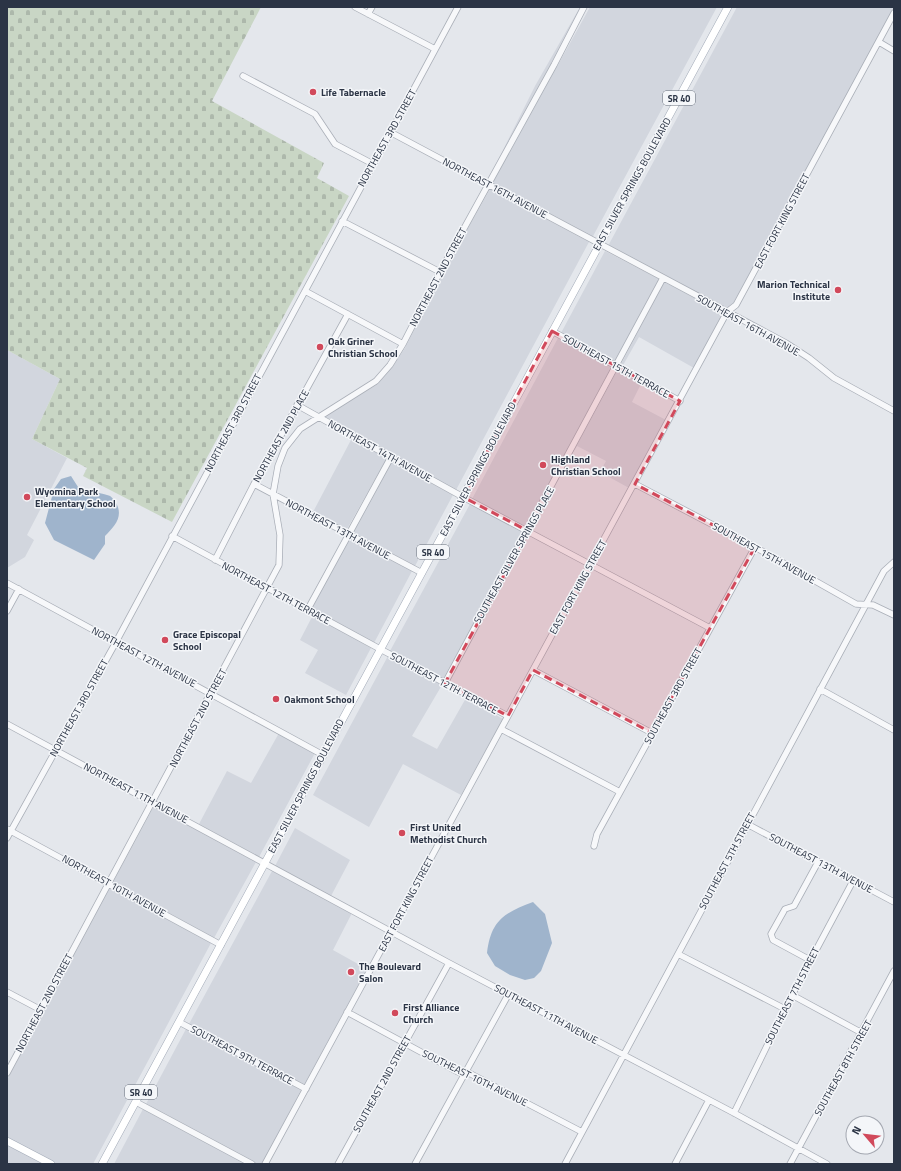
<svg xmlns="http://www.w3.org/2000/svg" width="901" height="1171" viewBox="0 0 901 1171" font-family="'Titillium Web',sans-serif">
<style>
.built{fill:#d2d6de}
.cemetery{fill:url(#cemetery-stones)}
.water{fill:#9fb4cc}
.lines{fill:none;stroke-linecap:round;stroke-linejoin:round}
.minor-casing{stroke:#a9aeb7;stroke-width:7}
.major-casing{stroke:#a3abb8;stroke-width:8}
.minor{stroke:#f7f8fa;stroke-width:5.5}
.major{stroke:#fff;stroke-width:7}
.marked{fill:#d1495b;fill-opacity:0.2;stroke:#d1495b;stroke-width:3;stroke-dasharray:8 5;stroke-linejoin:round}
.poi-dot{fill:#d1495b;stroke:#f4f6f9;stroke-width:1.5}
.labels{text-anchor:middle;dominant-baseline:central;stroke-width:3;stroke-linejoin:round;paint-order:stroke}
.shield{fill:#f4f6f9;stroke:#676e7b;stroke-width:1}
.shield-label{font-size:9px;font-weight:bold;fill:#2b3445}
.poi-label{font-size:10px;font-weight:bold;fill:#2b3445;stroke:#f4f6f9;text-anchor:start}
.street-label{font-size:10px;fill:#2b3445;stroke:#f4f6f9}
</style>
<defs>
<pattern id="cemetery-stones" width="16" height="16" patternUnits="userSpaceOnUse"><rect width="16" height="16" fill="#c9d6c5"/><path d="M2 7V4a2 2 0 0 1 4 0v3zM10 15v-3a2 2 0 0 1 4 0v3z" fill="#adb8ab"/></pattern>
</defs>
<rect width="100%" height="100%" fill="#e4e7ec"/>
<!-- built -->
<path class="built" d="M580 7H582L496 164 535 86Z
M590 7H717L592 238 492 184Z
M737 7H894L758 259 733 303 726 309 608 246Z
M490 189 589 242 456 490 324 416 378 384 393 366 405 348 443 273Z
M605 251 659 279 614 363 561 333Z
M664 282 723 313 694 368 639 337 622 367 620 366Z
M558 338 612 368 526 527 472 499Z
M7 350 60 379 32 439 67 458 27 535 34 540 25 557 7 568Z
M617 371 641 384 632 402 666 420 629 488 600 472 606 461 577 446 571 456Z
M352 438 387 458 347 529 313 512Z
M392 461 453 495 415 566 352 532Z
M470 504 523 532 443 679 390 651Z
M349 537 412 571 374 643 312 608Z
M313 615 371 648 346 695 305 673 318 650 300 640Z
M388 656 442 685 412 736 437 749 466 698 503 719 461 795 403 764 369 827 313 795Z
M279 733 315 753 259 857 199 824 227 771 251 783Z
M154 806 256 862 214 938 113 882Z
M295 828 350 860 331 896 275 866Z
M272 871 352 913 333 950 367 969 304 1085 189 1024Z
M110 887 211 943 93 1164H57L7 1137V1080Z
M186 1029 301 1090 262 1164H257L146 1104Z
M143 1109 246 1164H114Z
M7 1144 45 1164H7Z"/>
<!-- cemetery -->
<path class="cemetery" d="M7 7H261L212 101 324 163 317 178 349 196 172 522 83 476 87 468 32 439 60 379 7 350Z"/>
<!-- water -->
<path class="water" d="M71 476 78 487 79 492C88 492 98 492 107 495 112 496 113 499 116 503 124 517 114 527 105 536V544L94 560 54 540 45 523 54 489 61 479Z
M533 902 545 914 552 943 541 971 534 978 525 980 510 975 495 966 487 953C491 920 504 913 533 902Z"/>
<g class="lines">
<!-- minor casing -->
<g class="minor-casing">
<path id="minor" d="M355 7 435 49
M368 14 372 7
M879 42 894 51
M243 76 315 114 335 144 373 164
M390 132 786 343 809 358 834 378 894 411
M342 221 440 272
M305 291 403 344
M552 331 680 401
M297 405 463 497 710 628
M254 484 422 573
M635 484 755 547 856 604 873 605 894 615
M172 536 380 649 508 716
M215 560 254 484 348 314
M7 583 323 755
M308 609 391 457
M7 611 19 589
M533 670 652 733
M445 683 663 278
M820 689 894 730
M7 724 449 963 734 1113 827 1164
M501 729 620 792
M747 824 894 902
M7 829 221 945
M7 838 116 642 458 7
M594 846 597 834 755 547
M678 954 785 1009
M810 960 773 940 771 934 785 909 794 906 818 862
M7 992 41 1010
M792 995 862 1033
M347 1012 458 1072 471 1074 582 1132
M179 1022 306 1089
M7 1073 279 565 280 535 273 494 278 466 285 448 300 429 376 381 390 365 403 344 440 272 554 65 584 7
M136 1102 252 1164
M734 1113 792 995 853 881
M265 1164 727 312 736 305 894 13
M338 1164 449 963
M415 1164 508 995
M565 1164 884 571 894 562
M675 1164 709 1100
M790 1164 894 971"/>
</g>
<!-- major casing -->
<g class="major-casing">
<path id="major" d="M7 1141 51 1164
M102 1164 728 7"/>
</g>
<!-- minor -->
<use href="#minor" class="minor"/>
<!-- major -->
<use href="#major" class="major"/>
</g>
<!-- marked area -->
<path class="marked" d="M552 331 680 401 635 484 755 547 652 733 533 670 508 716 445 683 528 531 463 497Z"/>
<!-- markers -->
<g class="poi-dot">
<circle cx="313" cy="92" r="4"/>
<circle cx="838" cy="290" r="4"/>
<circle cx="320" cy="347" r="4"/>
<circle cx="543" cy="465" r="4"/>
<circle cx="27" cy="497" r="4"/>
<circle cx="165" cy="640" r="4"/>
<circle cx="276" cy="699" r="4"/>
<circle cx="402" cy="833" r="4"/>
<circle cx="351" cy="972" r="4"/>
<circle cx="395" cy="1013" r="4"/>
</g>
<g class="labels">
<!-- shield labels -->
<g class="shield">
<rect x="663" y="91" width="32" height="14" rx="3"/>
<rect x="417" y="545" width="32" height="14" rx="3"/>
<rect x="125" y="1085" width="32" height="14" rx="3"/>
</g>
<g class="shield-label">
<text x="679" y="98">SR 40</text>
<text x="433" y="552">SR 40</text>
<text x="141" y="1092">SR 40</text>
</g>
<!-- poi labels -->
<g class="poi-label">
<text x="321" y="92">Life Tabernacle</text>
<text x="830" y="284" text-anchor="end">Marion Technical<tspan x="830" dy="12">Institute</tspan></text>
<text x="328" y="341">Oak Griner<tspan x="328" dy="12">Christian School</tspan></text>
<text x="551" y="459">Highland<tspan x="551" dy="12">Christian School</tspan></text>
<text x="35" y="491">Wyomina Park<tspan x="35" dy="12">Elementary School</tspan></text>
<text x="173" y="634">Grace Episcopal<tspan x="173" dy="12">School</tspan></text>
<text x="284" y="699">Oakmont School</text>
<text x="410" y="827">First United<tspan x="410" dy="12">Methodist Church</tspan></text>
<text x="359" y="966">The Boulevard<tspan x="359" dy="12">Salon</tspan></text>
<text x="403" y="1007">First Alliance<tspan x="403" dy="12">Church</tspan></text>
</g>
<!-- street labels -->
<g class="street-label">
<text transform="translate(387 138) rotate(-61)">NORTHEAST 3RD STREET</text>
<text transform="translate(632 184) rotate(-61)">EAST SILVER SPRINGS BOULEVARD</text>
<text transform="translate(495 188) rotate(28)">NORTHEAST 16TH AVENUE</text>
<text transform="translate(782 221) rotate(-62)">EAST FORT KING STREET</text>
<text transform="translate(438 277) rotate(-62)">NORTHEAST 2ND STREET</text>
<text transform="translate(748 325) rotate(29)">SOUTHEAST 16TH AVENUE</text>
<text transform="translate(616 366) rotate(29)">SOUTHEAST 15TH TERRACE</text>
<text transform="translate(233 423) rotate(-62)">NORTHEAST 3RD STREET</text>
<text transform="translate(281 436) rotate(-61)">NORTHEAST 2ND PLACE</text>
<text transform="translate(380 451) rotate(29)">NORTHEAST 14TH AVENUE</text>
<text transform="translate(478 469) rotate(-62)">EAST SILVER SPRINGS BOULEVARD</text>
<text transform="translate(338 529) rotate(28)">NORTHEAST 13TH AVENUE</text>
<text transform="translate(764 553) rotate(29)">SOUTHEAST 15TH AVENUE</text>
<text transform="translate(514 555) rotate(-61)">SOUTHEAST SILVER SPRINGS PLACE</text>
<text transform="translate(578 587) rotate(-61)">EAST FORT KING STREET</text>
<text transform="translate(276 593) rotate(28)">NORTHEAST 12TH TERRACE</text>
<text transform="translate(144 657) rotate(28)">NORTHEAST 12TH AVENUE</text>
<text transform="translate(444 683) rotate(28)">SOUTHEAST 12TH TERRACE</text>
<text transform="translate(673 696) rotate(-61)">SOUTHEAST 3RD STREET</text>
<text transform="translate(79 708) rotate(-61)">NORTHEAST 3RD STREET</text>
<text transform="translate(198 718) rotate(-62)">NORTHEAST 2ND STREET</text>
<text transform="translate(306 786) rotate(-62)">EAST SILVER SPRINGS BOULEVARD</text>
<text transform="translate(136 793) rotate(28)">NORTHEAST 11TH AVENUE</text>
<text transform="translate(727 861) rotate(-62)">SOUTHEAST 5TH STREET</text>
<text transform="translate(821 863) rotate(28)">SOUTHEAST 13TH AVENUE</text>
<text transform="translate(114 886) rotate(29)">NORTHEAST 10TH AVENUE</text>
<text transform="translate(406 904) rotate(-62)">EAST FORT KING STREET</text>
<text transform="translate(792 996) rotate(-63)">SOUTHEAST 7TH STREET</text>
<text transform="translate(44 1003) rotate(-62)">NORTHEAST 2ND STREET</text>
<text transform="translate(546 1014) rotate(28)">SOUTHEAST 11TH AVENUE</text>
<text transform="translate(242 1055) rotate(28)">SOUTHEAST 9TH TERRACE</text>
<text transform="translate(843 1068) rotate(-61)">SOUTHEAST 8TH STREET</text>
<text transform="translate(475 1078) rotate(26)">SOUTHEAST 10TH AVENUE</text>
<text transform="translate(382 1084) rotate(-61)">SOUTHEAST 2ND STREET</text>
</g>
</g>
<!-- border -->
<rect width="901" height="1171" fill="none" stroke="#2b3445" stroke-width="16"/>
<!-- north arrow -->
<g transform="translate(865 1135) rotate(298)"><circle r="19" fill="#f4f6f9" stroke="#a4a8b1"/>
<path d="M0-3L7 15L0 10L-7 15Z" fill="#d1495b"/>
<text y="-6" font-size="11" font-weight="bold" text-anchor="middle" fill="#2b3445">N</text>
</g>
</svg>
